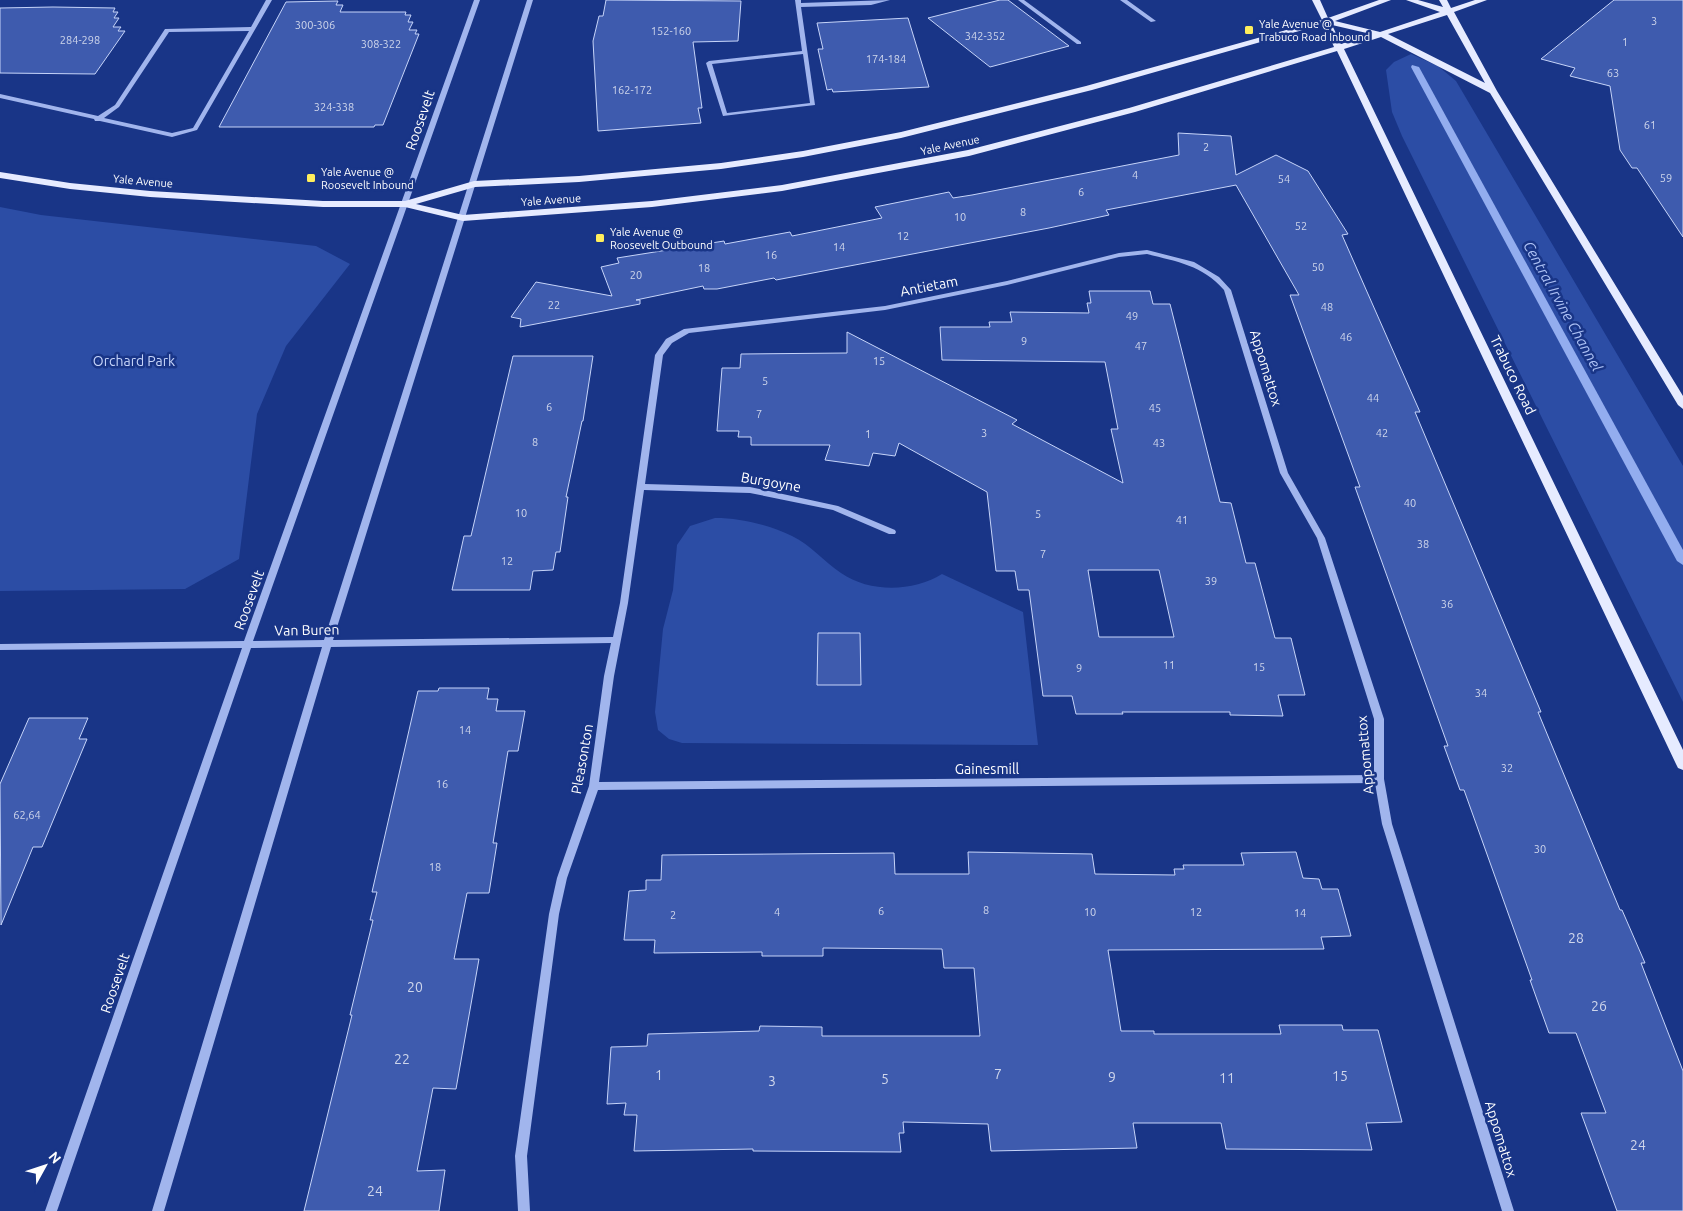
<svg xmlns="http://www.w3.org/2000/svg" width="1683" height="1211" viewBox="0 0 1683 1211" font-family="Ubuntu,sans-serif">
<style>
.green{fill:#2c4da5}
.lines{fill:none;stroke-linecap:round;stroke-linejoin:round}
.stream{fill:#93adef;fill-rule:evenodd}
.building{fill:#3e5bae;stroke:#c6d4f9;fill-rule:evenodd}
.minor{fill:#a1b5ed;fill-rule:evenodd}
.major{fill:#e6ebff;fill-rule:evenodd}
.poi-dot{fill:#ffee5c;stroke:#193587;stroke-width:2}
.labels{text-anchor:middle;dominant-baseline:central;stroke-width:5;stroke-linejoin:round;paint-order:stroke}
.number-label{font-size:11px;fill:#cfd6eb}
.far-poi-label{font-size:11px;fill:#fff;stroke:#193587;text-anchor:start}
.far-street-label{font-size:11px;fill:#fff;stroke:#193587}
.street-label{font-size:14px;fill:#fff;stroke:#193587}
.park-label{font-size:14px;fill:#c6d4f9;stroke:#193587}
.near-number-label{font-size:14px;fill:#cfd6eb}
.water-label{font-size:15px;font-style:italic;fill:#acc0f4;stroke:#193587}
</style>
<rect width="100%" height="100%" fill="#193587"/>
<!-- green -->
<path class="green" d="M1411 54 1438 66 1456 81 1683 466V702L1402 136 1392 112 1386 70 1394 62Z
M0 207 41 215 316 246 350 264 286 346 257 414 239 559 185 589 0 591Z
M715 518C741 518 769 525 792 536 811 545 824 562 841 573 870 593 913 592 942 574L1023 612 1038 745 682 743 669 739 658 730 655 712 663 629 673 590 677 545 690 526Z"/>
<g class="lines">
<!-- stream -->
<path class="stream" d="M1412 65 1419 67 1683 550V565L1677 561 1411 67Z"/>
</g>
<!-- building -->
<path class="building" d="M606 0 741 1 738 41 693 42 702 108H698L701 123 598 131 593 41 599 16H603Z
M1000 0H1008L1069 46 990 67 928 18Z
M1614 0H1683V237L1637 168H1632L1620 150 1610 86 1570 76 1575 68 1541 59Z
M338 1 336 5H343L340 12H406L405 15H411L408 22H413L409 30H417L415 34H419L383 125H375L374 127H219L286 2Z
M53 7 115 8 113 12H118L114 18H119L113 27H121L118 31H125L95 74 0 73V8Z
M908 18 929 87 833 92 832 89 827 90 818 49H823L817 23Z
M1178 133 1231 136 1236 175 1276 155 1308 171 1348 234 1342 235 1420 412H1415L1541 712H1538L1620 910H1622L1645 963H1641L1683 1071V1211H1617L1581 1113H1606L1576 1033H1549L1530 980H1532L1464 790H1460L1444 746H1448L1355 487H1360L1290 295H1299L1236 185 1106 210 1109 215 1049 228 776 280 774 278 717 289H704L703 286 636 300H640V304L520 327 521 319 511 317 536 282 612 296 601 267 619 263 617 258 724 241 725 244 790 232 792 236 882 218 875 207 949 192 953 198 972 195 1179 155Z
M1089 291H1150L1153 304H1170L1220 502 1231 503 1246 563H1255L1275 638H1291L1305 695H1278L1283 716 1230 715V712H1122L1123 714H1076L1072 696H1043L1029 590H1018L1015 571H996L987 492 899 443 895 456 873 453 869 466 825 460 830 445H751V437H738L739 431H717L722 368H740L741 354 847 353V332L1017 420 1012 424 1123 483 1111 429H1118L1105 362 942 360 940 327H990L989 322H1012L1010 312 1089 313 1087 303H1091ZM1088 570H1159L1174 637H1099Z
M513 356H593L583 421H582L566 497H568L560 552H556L553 570 533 571 530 590H452L464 536H471Z
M818 633H860L861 685H817Z
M439 688H489L487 699H498L496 711H525L518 751H508L493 843H497L489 893H467L454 959H479L456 1089 433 1088 417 1171 445 1170 439 1211H304L352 1015H350L373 920H370L377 892H372L418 691H438Z
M29 718H88L79 739H87L42 847H33L1 925 0 784Z
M968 852 1092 854 1095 874 1175 875 1174 869H1184L1183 865H1244L1241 853 1296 852 1303 878 1319 879 1322 889H1338L1351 936 1321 937 1324 949 1108 950 1121 1031H1154V1034H1281L1279 1025H1342L1343 1030H1378L1402 1122 1366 1123 1372 1150 1226 1149 1221 1123H1133L1137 1148 991 1151 988 1124 903 1122 904 1133H899L901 1152 753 1151V1149L634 1151 637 1115H624L626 1103 607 1104 611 1047 647 1046 648 1034 759 1031 760 1026 822 1027V1036H980L974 968H944L942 949 823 948V956H762V952L654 953 655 940H624L629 891 646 890V880H661L662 855 894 853 895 874H969Z"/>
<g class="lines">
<!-- minor -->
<path class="minor" d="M266 0H272L197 130 172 137 100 121H95L94 119 0 98V94L98 116 115 105 165 29 251 27ZM249 31 193 128 172 133 104 118 119 107 169 32Z
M474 0H480L253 641 324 640 527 0H533L333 640 613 637 620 603 655 355 666 339 684 329 885 306 1007 281 1119 253 1147 250 1194 262 1219 277 1231 290 1288 473 1325 538 1384 719V779L1392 824 1514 1211H1502L1382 824 1375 783 598 790 567 878 559 914 527 1156 530 1211H518L515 1156 549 914 557 878 589 786 604 676 611 643 331 647 164 1211H152L322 647 251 648 57 1211H45L242 648 0 650V644L244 641ZM1147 254C1178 262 1202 265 1224 290L1280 473 1317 538 1374 719V775L599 782 614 676 628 603 644 490 750 493 833 510 889 534H895L896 532 895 530 838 506 750 487 645 484 663 355 672 343 689 333 885 310 1007 285 1119 257Z
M795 0H801V3L890 0 871 5 801 7 815 105 723 116 706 63 709 61 802 51ZM803 54 810 103 727 113 712 64Z
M1018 0H1024L1081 42V44H1077Z
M1120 0H1127L1156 21 1151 22Z"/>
<!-- major -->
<path class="major" d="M1312 0H1320L1328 18 1379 0H1391L1335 21 1380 32 1440 12 1406 0H1418L1443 7 1439 0H1447L1451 8 1475 0H1487L1454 12 1497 91 1683 396V409L1678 405 1490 93 1381 37 1344 49 1683 750V770L1678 768 1676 764 1337 51 1135 112 969 156 782 191 652 207 463 221 405 207H323L150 197 70 189 0 178V172L70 183 150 191 323 201H405L474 181 579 176 721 163 803 151 901 132 1086 86 1322 20ZM1447 15 1485 83 1388 34ZM1324 24 1334 47 1129 108 968 150 782 185 652 201 463 215 416 204 475 187 579 182 721 169 803 157 901 138 1092 90ZM1332 25 1371 34 1341 44Z"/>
</g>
<!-- markers -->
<g class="poi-dot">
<rect x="1244" y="25" width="10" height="10" rx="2.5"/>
<rect x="306" y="173" width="10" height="10" rx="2.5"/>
<rect x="595" y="233" width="10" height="10" rx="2.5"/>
</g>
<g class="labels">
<!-- number labels -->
<g class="number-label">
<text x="1654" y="21">3</text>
<text x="315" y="25">300-306</text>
<text x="671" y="31">152-160</text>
<text x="985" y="36">342-352</text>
<text x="80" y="40">284-298</text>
<text x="1625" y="42">1</text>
<text x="381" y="44">308-322</text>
<text x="886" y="59">174-184</text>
<text x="1613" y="73">63</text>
<text x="632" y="90">162-172</text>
<text x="334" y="107">324-338</text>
<text x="1650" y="125">61</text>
<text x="1206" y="147">2</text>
<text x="1135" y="175">4</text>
<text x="1666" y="178">59</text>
<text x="1284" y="179">54</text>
<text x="1081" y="192">6</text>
<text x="1023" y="212">8</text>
<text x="960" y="217">10</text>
<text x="1301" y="226">52</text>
<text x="903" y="236">12</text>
<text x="839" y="247">14</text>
<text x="771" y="255">16</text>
<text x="1318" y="267">50</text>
<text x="704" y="268">18</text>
<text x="636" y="275">20</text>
<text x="554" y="305">22</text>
<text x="1327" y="307">48</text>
<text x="1132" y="316">49</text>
<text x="1346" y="337">46</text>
<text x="1024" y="341">9</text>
<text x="1141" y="346">47</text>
<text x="879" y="361">15</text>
<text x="765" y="381">5</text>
<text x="1373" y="398">44</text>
<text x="549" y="407">6</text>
<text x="1155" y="408">45</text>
<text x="759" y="414">7</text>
<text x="984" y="433">3</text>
<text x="1382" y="433">42</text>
<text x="868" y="434">1</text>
<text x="535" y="442">8</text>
<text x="1159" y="443">43</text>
<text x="1410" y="503">40</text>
<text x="521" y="513">10</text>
<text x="1038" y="514">5</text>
<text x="1182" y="520">41</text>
<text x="1423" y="544">38</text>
<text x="1043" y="554">7</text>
<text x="507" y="561">12</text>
<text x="1211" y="581">39</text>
<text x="1447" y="604">36</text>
<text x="1169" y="665">11</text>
<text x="1259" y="667">15</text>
<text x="1079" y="668">9</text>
<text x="1481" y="693">34</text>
<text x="465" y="730">14</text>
<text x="1507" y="768">32</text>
<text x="442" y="784">16</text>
<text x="27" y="815">62,64</text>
<text x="1540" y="849">30</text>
<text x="435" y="867">18</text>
<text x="986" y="910">8</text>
<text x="881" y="911">6</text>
<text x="777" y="912">4</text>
<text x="1090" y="912">10</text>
<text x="1196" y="912">12</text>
<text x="1300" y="913">14</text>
<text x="673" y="915">2</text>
</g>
<!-- far-poi labels -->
<g class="far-poi-label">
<text x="1259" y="24">Yale Avenue @<tspan x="1259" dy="13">Trabuco Road Inbound</tspan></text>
<text x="321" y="172">Yale Avenue @<tspan x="321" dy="13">Roosevelt Inbound</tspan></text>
<text x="610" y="232">Yale Avenue @<tspan x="610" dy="13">Roosevelt Outbound</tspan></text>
</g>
<!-- far-street labels -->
<g class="far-street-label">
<text transform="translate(950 145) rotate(-12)">Yale Avenue</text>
<text transform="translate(143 181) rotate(5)">Yale Avenue</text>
<text transform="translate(551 200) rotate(-4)">Yale Avenue</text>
</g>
<!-- street labels -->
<g class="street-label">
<text transform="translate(420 120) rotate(-71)">Roosevelt</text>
<text transform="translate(929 286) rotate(-11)">Antietam</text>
<text transform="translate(1266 368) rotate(73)">Appomattox</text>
<text transform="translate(1513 375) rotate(64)">Trabuco Road</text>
<text transform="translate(771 482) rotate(10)">Burgoyne</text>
<text transform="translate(249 600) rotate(-70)">Roosevelt</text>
<text transform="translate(307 630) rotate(-1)">Van Buren</text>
<text transform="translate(1365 755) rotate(-95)">Appomattox</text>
<text transform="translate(582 759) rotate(-80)">Pleasonton</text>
<text x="987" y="769">Gainesmill</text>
<text transform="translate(115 983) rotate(-71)">Roosevelt</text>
<text transform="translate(1501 1139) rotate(73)">Appomattox</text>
</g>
<!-- park labels -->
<g class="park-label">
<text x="134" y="361">Orchard Park</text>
</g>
<!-- near-number labels -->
<g class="near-number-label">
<text x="1576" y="938">28</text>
<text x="415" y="987">20</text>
<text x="1599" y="1006">26</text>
<text x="402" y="1059">22</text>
<text x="998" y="1074">7</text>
<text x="659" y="1075">1</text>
<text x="1340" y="1076">15</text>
<text x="1112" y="1077">9</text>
<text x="1227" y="1078">11</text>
<text x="885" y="1079">5</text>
<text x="772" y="1081">3</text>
<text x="1638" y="1145">24</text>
<text x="375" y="1191">24</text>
</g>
<!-- water labels -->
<g class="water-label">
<text transform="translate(1563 306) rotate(61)">Central Irvine Channel</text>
</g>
</g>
<!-- north arrow -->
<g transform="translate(45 1166) rotate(50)" stroke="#193587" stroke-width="4" paint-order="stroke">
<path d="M0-4L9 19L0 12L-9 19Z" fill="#ffffff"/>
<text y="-8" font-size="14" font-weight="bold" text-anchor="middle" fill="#ffffff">N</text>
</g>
</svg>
